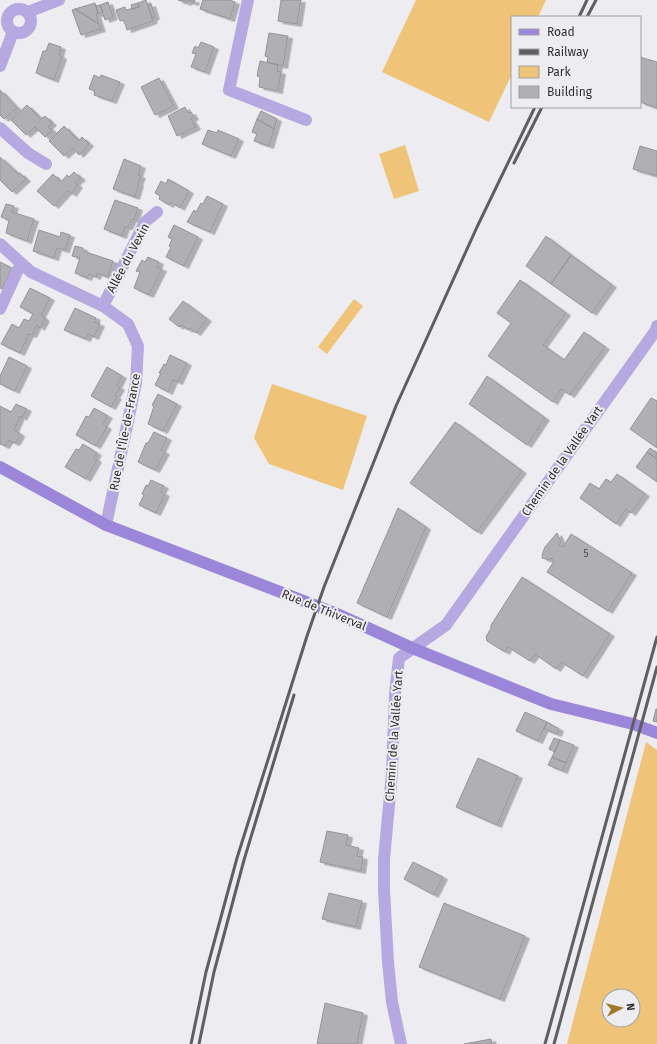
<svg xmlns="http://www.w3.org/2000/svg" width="657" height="1044" viewBox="0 0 657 1044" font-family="'Fira Sans',sans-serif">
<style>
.green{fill:#efc478;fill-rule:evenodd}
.building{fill:#b0afb4;stroke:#959599;filter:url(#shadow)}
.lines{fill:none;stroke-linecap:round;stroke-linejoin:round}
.street{stroke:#b6a9e2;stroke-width:12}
.secondary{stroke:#9b86da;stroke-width:12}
.rail{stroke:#5f5e61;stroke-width:3}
.labels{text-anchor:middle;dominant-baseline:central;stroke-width:4;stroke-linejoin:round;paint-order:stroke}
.number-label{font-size:10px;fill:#504f52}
.street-label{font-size:12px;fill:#302f31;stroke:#edecf1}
</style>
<defs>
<filter id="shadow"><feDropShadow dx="4.5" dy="2.5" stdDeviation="0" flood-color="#0004"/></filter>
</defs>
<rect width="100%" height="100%" fill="#edecf1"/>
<!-- green -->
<path class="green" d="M416 0H546L538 17H512V74L489 122 382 72Z
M405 145 419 191 394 199 379 154Z
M354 299 363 306 327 354 318 347Z
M272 384 367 416 343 490 269 464 254 438Z
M646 742 657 750V1044H567ZM609 996H633V1020H609Z"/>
<!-- building -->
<path class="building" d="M146 0 153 21 127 30 124 20 120 21 116 10 125 7 126 10 139 7 138 3Z
M178 0H195L194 3 188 1 187 3Z
M203 0H230L235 2 230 19 200 9Z
M281 0H301L297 24 278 21Z
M108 2 113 17 105 20 100 5Z
M95 3 98 14H96L99 24 75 9Z
M138 3 139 7 132 9 131 5Z
M151 4 155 17 152 18 148 5Z
M100 5 103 12 98 14 96 6Z
M75 9 99 24 101 29 81 35 72 10Z
M269 33 288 36 283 66 267 62 268 57 265 56Z
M201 42 214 47 205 72 191 67 196 54 192 53 195 46 198 48Z
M49 43 61 47 59 55 62 57 54 80 36 73 43 51H46Z
M640 57 657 62V108L640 102Z
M260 61 278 65 277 71 281 72 278 91 259 87 260 77 257 76Z
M94 75 100 78 101 75 120 82 112 101 94 95 95 91 89 89Z
M159 78 174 106 155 115 141 87Z
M0 90 17 108 4 119 0 115Z
M27 105 41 119 45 116 52 123 48 127 52 130 45 137 35 127 26 135 11 120Z
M185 107 188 113 191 112 194 117 191 119 196 127 177 136 168 116Z
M261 111 277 119 274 129 257 119Z
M257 119 274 129 269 146 254 141 257 134 252 132Z
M64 126 79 141 82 137 89 144 79 155 73 148 64 156 49 141Z
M208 130 217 133 218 130 239 139 231 156 202 144Z
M640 146 657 151V176L633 169Z
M0 157 18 174 20 173 26 179 12 192 0 180Z
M124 159 141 166 138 175 141 176 138 183 139 184 135 197 113 189Z
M74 172 81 178 75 183 78 185 72 194 68 191 54 206 37 191 53 174 61 182 67 175 69 177Z
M168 179 189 191 180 208 171 202 169 205 159 199 160 196 155 193 161 181 166 184Z
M207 196 223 204 210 232 187 222 194 210 196 212 201 203 203 204Z
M115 200 138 208 134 220 132 219 128 227H125L122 236 104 229Z
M6 204 14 206 12 212 34 219 27 241 6 233 9 220 1 217Z
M174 225 198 237 184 266 166 257 171 247 169 246 172 239 168 237Z
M39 230 60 237 61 232 70 235 65 250 57 248 54 258 33 251Z
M546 236 571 255 551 284 526 266Z
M75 246 83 248V251L113 261 108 277 97 273 96 277 89 274 87 278 75 273 80 258 72 256Z
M571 255 612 285 592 313 551 284Z
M148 257 159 262 157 267 162 269 149 295 134 288 140 272 136 271 142 260 145 262Z
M0 262 12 268 2 289 0 288Z
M520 280 566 313 543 345 564 360 584 332 605 347 570 395 561 389 553 402 488 356 511 323 497 313Z
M30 288 50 298 41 315 45 319 40 328 37 325 32 335 29 334 20 353 1 344 12 324 19 328 24 319 29 321 33 314 20 307Z
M183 301 207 319 196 333 189 328 188 330 181 325 179 327 169 319Z
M75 308 96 318 94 322 100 324 94 337 88 334 86 339 64 330Z
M170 355 187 363 178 382 173 380 168 392 155 385 161 373H159L164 364 166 365Z
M9 357 27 366 15 391 0 384V376Z
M107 367 122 376 117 386 120 388 115 396 117 397 111 407 91 396Z
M487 376 545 418 527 445 469 404Z
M158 394 177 404 163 431 148 424 154 406 152 405Z
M651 398 657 401V448L630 429Z
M16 404 27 409 22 418 20 416 14 430 19 433 20 435 16 442 14 443 9 440 5 446 0 444V406L11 412Z
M94 408 108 416 103 424 107 427 96 446 76 435 86 416 89 417Z
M455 422 522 471 477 532 410 483Z
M154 432 167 438 161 450 165 452 155 470 138 462 146 443H148Z
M83 444 97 453 94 458 97 460 86 479 65 467 76 449 79 450Z
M650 448 657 453V459L647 452Z
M647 452 657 459V482L636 467Z
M617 474 645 494 631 513 626 509 616 524 580 498 590 483 599 489 606 479 611 482Z
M151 480 164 486 161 492 165 494 156 513 139 505 144 495 142 494 146 485 148 486Z
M398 508 426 527 387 617 357 603Z
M557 533 561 542 559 545 563 547 571 534 632 573 608 611 547 572 554 561 551 558 549 560 542 558 543 552 545 547Z
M522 577 610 634 583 676 561 662 556 669 535 654 530 661 508 647 505 652 487 641 486 637 491 628V625Z
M656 709H657V722L653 721Z
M525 712 547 722 538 741 516 731Z
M547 722 559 729 557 734 544 729Z
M554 738 560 740 555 752 549 749Z
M560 740 574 745 566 763 552 757Z
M552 757 566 763 563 771 548 765Z
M478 758 518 776 497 825 456 807Z
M327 831 348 835 346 845 359 848 357 856 363 857 361 871 320 862Z
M413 862 443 877 434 895 404 879Z
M329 893 362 901 356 927 322 919Z
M444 903 525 936 500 999 419 967Z
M325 1003 363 1013 357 1044H317Z
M491 1039 492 1044H464Z"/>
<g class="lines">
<!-- street -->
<path class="street" d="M248 0 229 90 306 120
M7 21a12 12 0 1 1 24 0a12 12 0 1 1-24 0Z
M28 12 59 0
M0 66 13 32
M0 128 28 153 46 164
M0 244 31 272 103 306 128 324 138 346 136 383 106 525
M103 306 145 222 157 212
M0 309 21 263
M401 1044 392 1002 388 962 384 890V859L392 773 395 694 399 658 446 625 656 330 657 326"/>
<!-- secondary -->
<path class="secondary" d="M0 467 106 525 335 613 412 648 551 704 633 724 657 733"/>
<!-- rail -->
<path class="rail" d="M579 17 587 0
M587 17 596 0
M514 163 542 107
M191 1044 206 972 237 858 307 636 324 587 396 406 477 227 535 107
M199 1044 214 972 244 860 294 695
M545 1044 657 637
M554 1044 657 667"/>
</g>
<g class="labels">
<!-- number labels -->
<g class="number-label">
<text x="586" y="554">5</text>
</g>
<!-- street labels -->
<g class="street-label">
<text transform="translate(128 258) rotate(-62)">Allée du Vexin</text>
<text transform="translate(125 432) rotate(-79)">Rue de l'Île-de-France</text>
<text transform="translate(562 461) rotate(-55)">Chemin de la Vallée Yart</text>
<text transform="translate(324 610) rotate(22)">Rue de Thiverval</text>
<text transform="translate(394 736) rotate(-86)">Chemin de la Vallée Yart</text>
</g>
</g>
<!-- legend -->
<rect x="511" y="16" width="130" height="92" fill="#edecf1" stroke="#a1a0a4"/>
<rect x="519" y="29" width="20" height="6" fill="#9b86da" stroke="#a1a0a4"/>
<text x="547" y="36" font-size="12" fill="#302f31">Road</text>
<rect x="519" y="49" width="20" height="6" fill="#5f5e61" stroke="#a1a0a4"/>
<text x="547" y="56" font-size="12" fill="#302f31">Railway</text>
<rect x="519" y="66" width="20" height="12" fill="#efc478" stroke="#a1a0a4"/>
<text x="547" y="76" font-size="12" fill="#302f31">Park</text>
<rect x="519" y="86" width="20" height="12" fill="#b0afb4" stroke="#a1a0a4"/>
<text x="547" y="96" font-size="12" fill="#302f31">Building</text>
<!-- north arrow -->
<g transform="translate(621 1008) rotate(83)"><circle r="19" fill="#edecf1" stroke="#a1a0a4"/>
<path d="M0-3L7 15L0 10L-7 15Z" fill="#a17827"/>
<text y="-6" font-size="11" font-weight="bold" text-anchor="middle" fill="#302f31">N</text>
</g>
</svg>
